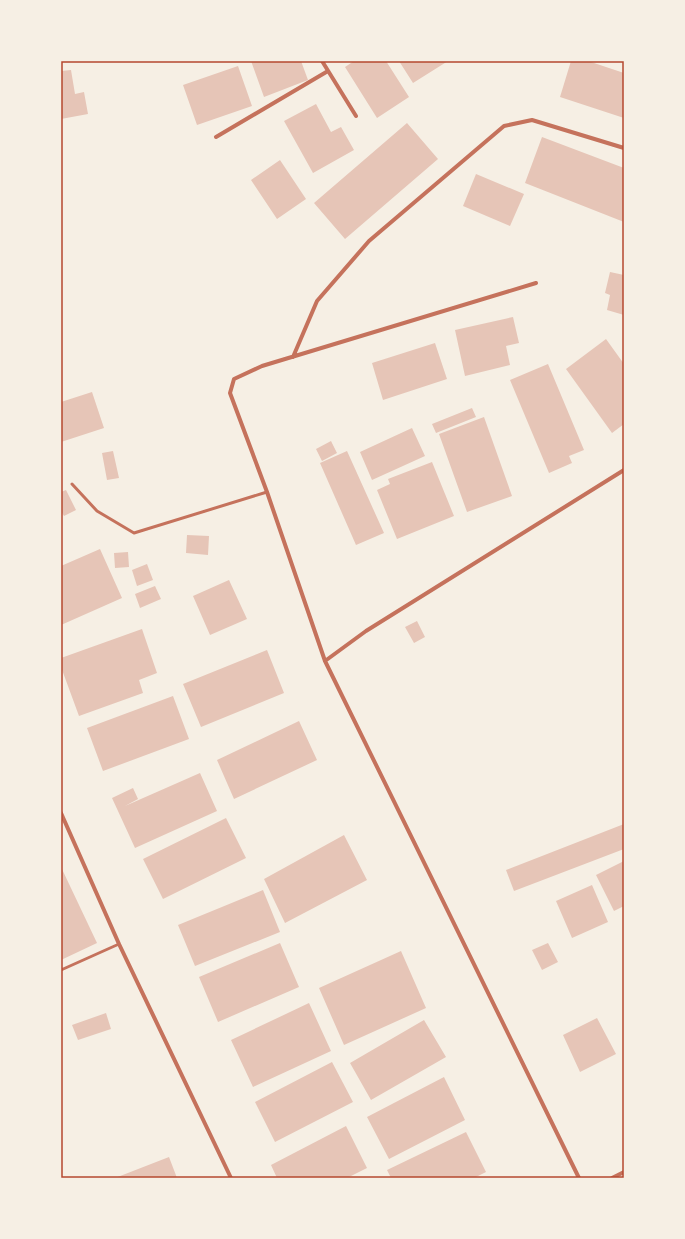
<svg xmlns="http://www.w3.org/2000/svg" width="685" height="1239" viewBox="0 0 685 1239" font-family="Figtree,sans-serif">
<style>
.building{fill:#e6c5b7}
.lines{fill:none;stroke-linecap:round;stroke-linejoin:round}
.service{stroke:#c5725c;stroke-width:3}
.minor{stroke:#c5725c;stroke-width:4}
.neatline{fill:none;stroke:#b5482f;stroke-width:1.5}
</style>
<rect width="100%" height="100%" fill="#f6efe4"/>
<!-- building -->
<path class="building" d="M251 61H301L308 80 264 97Z
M354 61H386L409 97 377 118 345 67Z
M399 61H448L413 83Z
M571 61H588L624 73V118L560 97Z
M238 66 252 106 197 125 183 85Z
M71 70 75 94 84 92 88 114 61 119V71Z
M316 104 331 132 341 127 354 150 313 173 284 121Z
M407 123 438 159 345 239 314 203Z
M542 137 624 168V222L525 183Z
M280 160 306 199 277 219 251 180Z
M476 174 524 194 510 226 463 206Z
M610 272 624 275V315L607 310 610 295 605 293Z
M513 317 519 343 506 346 510 365 465 376 455 330Z
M606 339 624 364V424L612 433 566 369Z
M435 343 447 379 383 400 372 363Z
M548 364 584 450 569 456 572 463 549 473 510 380Z
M92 392 104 428 61 442V402Z
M472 408 476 417 436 433 432 424Z
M484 417 512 496 467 512 439 434Z
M412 428 425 456 372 480 360 452Z
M331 441 337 453 322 461 316 449Z
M113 451 119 478 107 480 102 453Z
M347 451 384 533 356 545 320 463Z
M432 462 454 516 397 539 377 490 390 484 388 479Z
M66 490 76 510 64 516 61 511V492Z
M187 535 209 536 208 555 186 553Z
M100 549 122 598 61 625V566Z
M128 552 129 567 115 568 114 553Z
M147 564 153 580 137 586 132 570Z
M229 580 247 619 210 635 193 596Z
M155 586 161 599 140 608 135 594Z
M417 621 425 637 414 643 405 627Z
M142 629 157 673 139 680 143 693 79 716 61 667V658Z
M267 650 284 693 201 727 183 684Z
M173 696 189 739 103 771 87 728Z
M299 721 317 760 234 799 217 760Z
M200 773 217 811 135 848 112 798 133 788 138 799 125 806Z
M226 818 246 858 163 899 143 859Z
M624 824V849L514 891 506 870Z
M344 835 367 880 285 923 264 879Z
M624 861V906L614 911 596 875Z
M61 867 97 943 61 960Z
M592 885 608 922 572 938 556 901Z
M263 890 280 932 195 966 178 925Z
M280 943 299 987 218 1022 199 977Z
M548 943 558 962 542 970 532 950Z
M401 951 426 1008 344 1045 319 988Z
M309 1003 331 1051 253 1087 231 1040Z
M106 1013 111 1029 78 1040 72 1025Z
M597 1018 616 1054 580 1072 563 1035Z
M424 1020 446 1057 371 1100 350 1063Z
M332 1062 353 1102 275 1142 255 1102Z
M444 1077 465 1120 389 1159 367 1117Z
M346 1126 367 1168 347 1178H277L271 1165Z
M466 1132 486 1172 474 1178H391L387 1170Z
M169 1157 177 1178H115Z"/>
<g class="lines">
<!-- service -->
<path class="service" d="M72 484 97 511 134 533 267 492
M61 970 119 944"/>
<!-- minor -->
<path class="minor" d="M322 61 356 116
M216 137 328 71
M536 283 262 366 234 379 230 393 267 492 325 661 579 1178
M293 357 317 301 369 241 504 126 532 120 624 148
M325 661 366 631 624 470
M61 813 119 944 231 1178
M612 1178 624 1172"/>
</g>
<!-- border -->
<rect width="685" height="1239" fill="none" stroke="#f6efe4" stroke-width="124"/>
<rect x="62" y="62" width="561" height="1115" class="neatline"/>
</svg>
